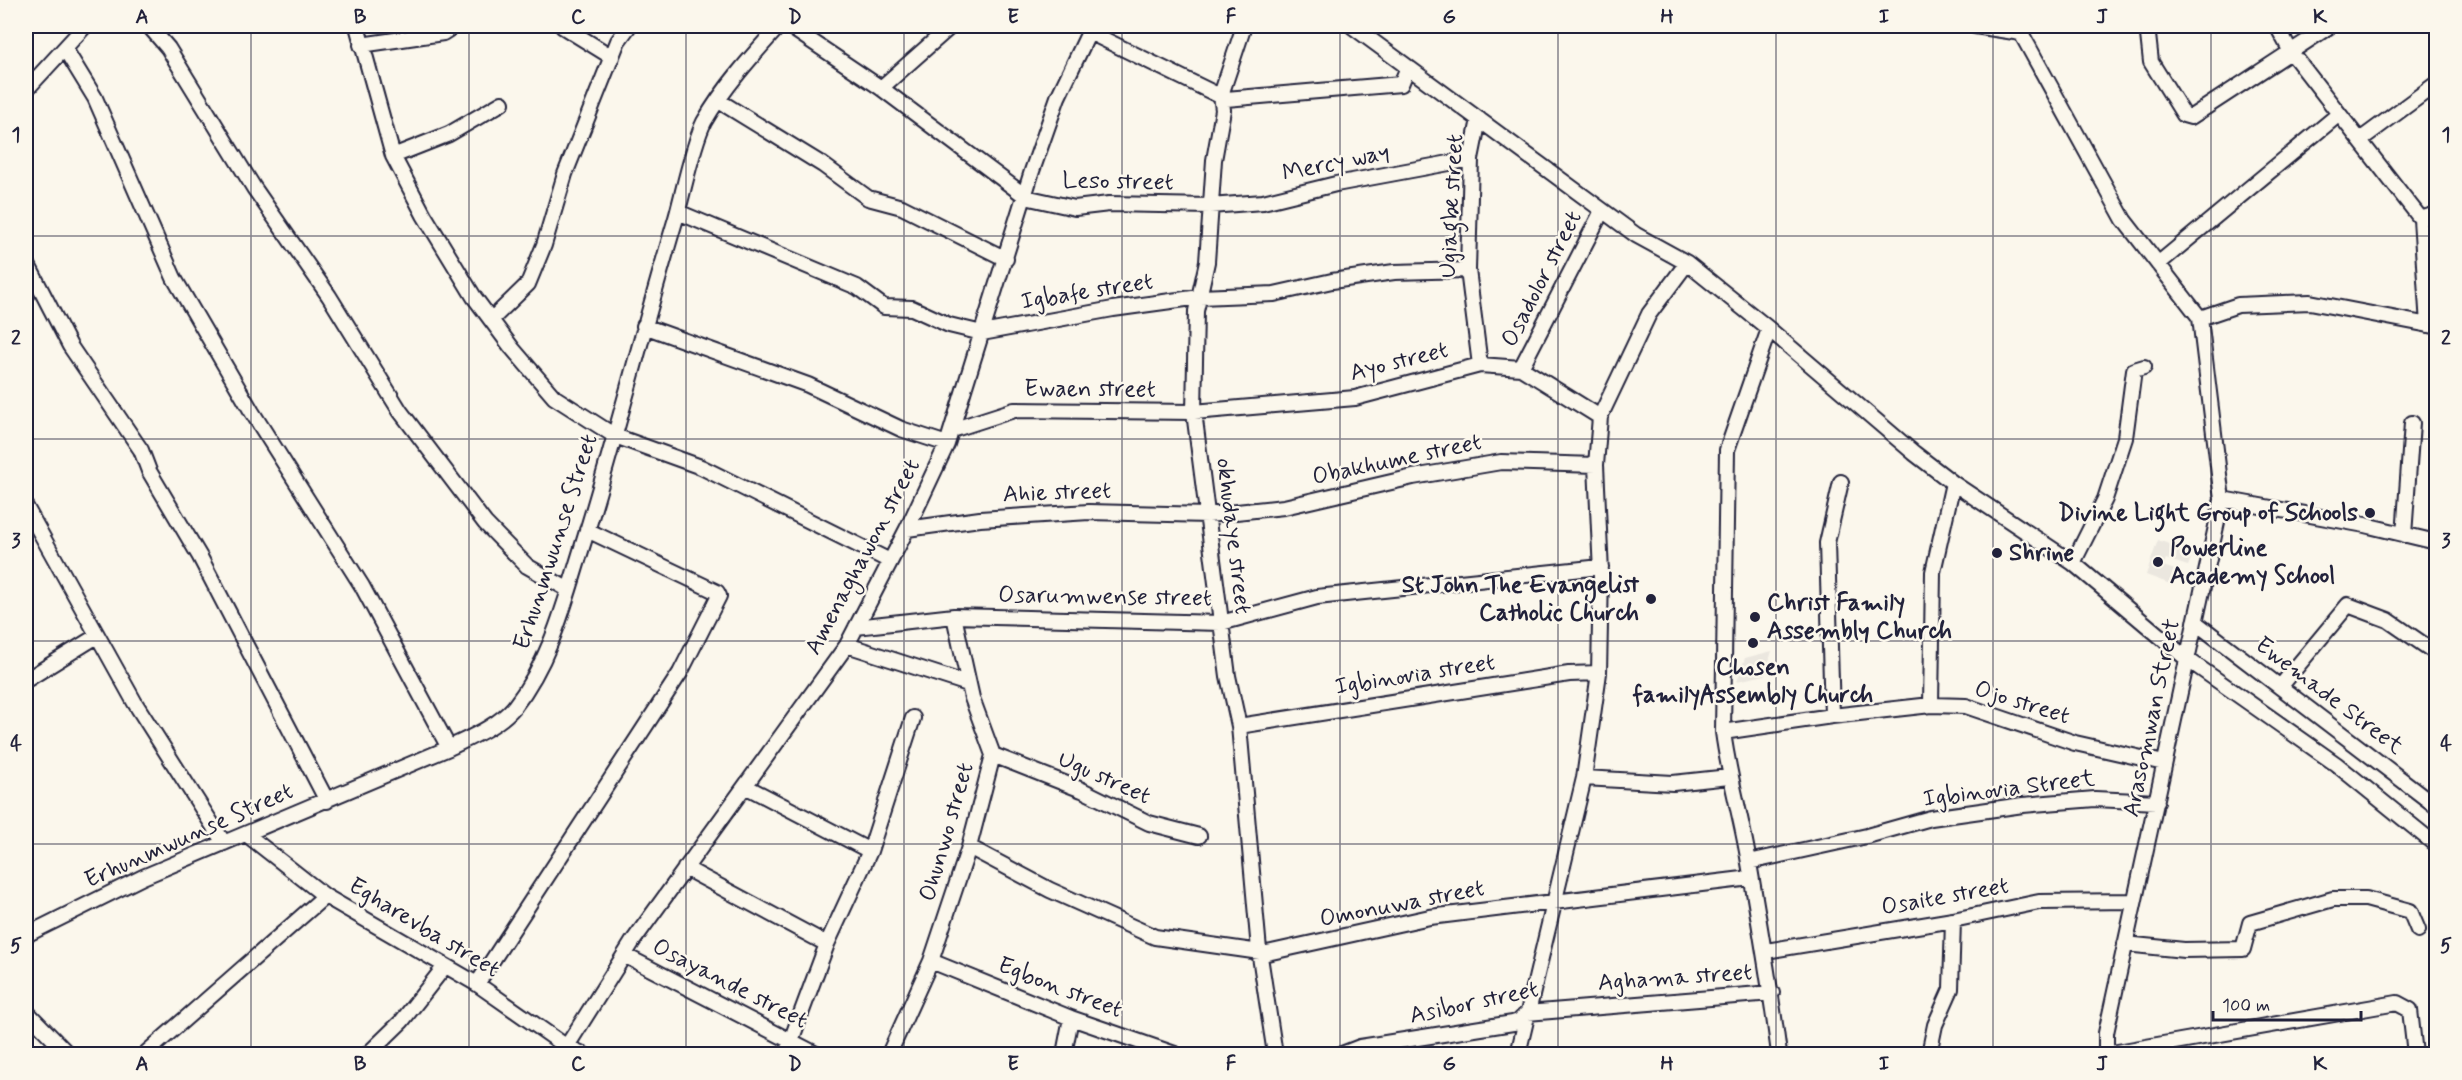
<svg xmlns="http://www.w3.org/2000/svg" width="2462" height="1080" viewBox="0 0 2462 1080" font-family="Mynerve,sans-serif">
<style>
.built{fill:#ebe7df}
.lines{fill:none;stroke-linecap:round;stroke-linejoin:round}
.minor-casing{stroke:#22223b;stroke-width:18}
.minor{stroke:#fbf7ec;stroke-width:14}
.grid{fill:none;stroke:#22223b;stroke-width:1.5;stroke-opacity:0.55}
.poi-dot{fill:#22223b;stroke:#fbf7ec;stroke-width:2}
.labels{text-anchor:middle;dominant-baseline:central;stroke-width:5;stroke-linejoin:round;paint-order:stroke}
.street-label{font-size:24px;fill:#22223b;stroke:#fbf7ec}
.poi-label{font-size:24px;font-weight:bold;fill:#22223b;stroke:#fbf7ec;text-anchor:start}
.neatline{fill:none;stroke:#22223b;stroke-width:2}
.grid-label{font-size:20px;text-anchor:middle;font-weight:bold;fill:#22223b}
</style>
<rect width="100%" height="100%" fill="#fbf7ec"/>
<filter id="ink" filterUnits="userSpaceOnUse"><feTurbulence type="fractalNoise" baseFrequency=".0167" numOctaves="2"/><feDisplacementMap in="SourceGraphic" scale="12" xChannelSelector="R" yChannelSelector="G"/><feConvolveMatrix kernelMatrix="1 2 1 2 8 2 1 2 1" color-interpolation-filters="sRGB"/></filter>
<g filter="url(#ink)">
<!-- built -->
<path class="built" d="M2158 540 2193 553 2188 566 2166 559 2163 566 2178 571 2173 585 2146 575Z
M1772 651 1765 675 1737 681 1745 658Z"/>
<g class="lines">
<!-- minor casing -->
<g class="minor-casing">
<path id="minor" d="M149 26 168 48 254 188 329 296 400 411 485 523 527 566 569 590
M357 26 393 156 424 215 474 297 512 348 554 397 615 436 701 467 890 561
M562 26 612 57
M789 26 881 88 1025 196
M1244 26 1221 95 1223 110 1214 160 1207 262 1196 311 1194 412 1228 676 1239 726 1259 950 1275 1054
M1352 26 1636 235 1687 263 1769 329 1914 453 1953 483 2073 563 2187 659 2336 764 2436 845
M1975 26 2021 33
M2020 26 2021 33 2124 220 2200 318
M2147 26 2151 62 2184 115 2191 117 2330 26
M2277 26 2291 52 2421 219 2428 325
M1089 32 1226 99 1401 84 1408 67
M361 45 443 33 454 26
M65 49 95 98 174 278 252 412 362 586 449 748
M881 88 951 26
M26 90 85 26
M719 101 823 165 868 198 902 207 1006 259
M1479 119 1471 159 1468 270 1480 365
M2360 140 2436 84
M393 156 449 134 502 103
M1025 197 1075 208 1109 204 1210 206 1263 202 1336 184 1471 159
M678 212 857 287 884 307 912 308 949 325 982 333 1113 309 1200 297 1274 294 1332 281 1394 272 1468 270
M2421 219 2436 214
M26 261 70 346 141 450 149 471 200 557 327 801
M2158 264 2339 114
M2200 318 2222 499 2106 1033V1054L2397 1003 2410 1010 2415 1054
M2200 318 2238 305 2310 302 2434 326
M492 319 528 284 544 245 565 174 618 41 629 26
M644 326 808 385 901 429 947 444
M1769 329 1727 450 1723 732C1729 778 1742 819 1749 863 1760 927 1771 990 1779 1054
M1521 368 1602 211
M952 430 1014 410 1194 412 1355 398 1480 365 1521 368 1600 417
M2222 499 2365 525 2436 542
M26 507 135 703 224 843
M907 529 980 519 1089 512 1208 515 1284 507 1413 477 1501 462 1596 465
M2404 535 2412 423
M2073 563 2105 499 2125 438 2134 370 2144 367
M2195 622 2436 806
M856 627 954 616 1221 623 1317 597 1601 567
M847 645 968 684
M26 680 97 636
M2280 687 2348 605 2388 620 2436 653
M1931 705 1933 572 1953 483
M1832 716 1827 543 1841 482
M1239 726 1569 674 1599 673
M1723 732 1832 716 1931 705 1966 706 2075 743 2164 763
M993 755 1082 790 1149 823 1199 836
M1584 778 1673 783 1729 777
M745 786 870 851
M246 834 325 896 477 984 567 1047 583 1054
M969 847 1050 890 1155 937 1267 953 1430 917 1751 878
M1749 862 1867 836 1931 818 2023 805 2095 799 2157 802
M685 868 827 944
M26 935 143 877 449 748C471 737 498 726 514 707 552 659 566 598 584 541 617 434 644 325 676 218 683 193 693 144 704 122 724 87 752 56 779 26
M2125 944 2184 950 2243 949 2250 923 2333 899H2366L2410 911 2418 930
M1766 951 1953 920 2039 902 2134 901
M624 955 816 1054
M931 961 1071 1018 1175 1054
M477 984 680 673 719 596 717 592 587 530
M26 1011 68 1054
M145 1054 325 896
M368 1054 402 1021 445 966
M562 1054 633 941 847 645 907 529 947 444 1032 171 1058 97 1092 26
M786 1054 827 944 870 851 913 718
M889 1054 931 961 969 847 993 755 972 698 954 616
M1064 1054 1071 1018
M1342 1054 1360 1047 1513 1023 1519 1021 1527 1013 1772 993
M1518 1054 1584 778 1599 673 1601 573 1596 465 1600 417 1649 314 1687 263
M1929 1054 1935 1025 1951 989 1953 920"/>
</g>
<!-- minor -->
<use href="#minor" class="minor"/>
</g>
</g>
<!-- grid -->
<path class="grid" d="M251 26V1054M469 26V1054M686 26V1054M904 26V1054M1122 26V1054M1340 26V1054M1558 26V1054M1776 26V1054M1993 26V1054M2211 26V1054M26 236H2436M26 439H2436M26 641H2436M26 844H2436"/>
<!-- markers -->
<g class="poi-dot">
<circle cx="2370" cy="513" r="6"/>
<circle cx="1997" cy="553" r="6"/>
<circle cx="2158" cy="562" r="6"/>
<circle cx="1651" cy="599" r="6"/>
<circle cx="1755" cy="617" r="6"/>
<circle cx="1753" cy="643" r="6"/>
</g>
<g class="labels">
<!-- street labels -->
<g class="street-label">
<text transform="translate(1336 163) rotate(-12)">Mercy way</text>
<text transform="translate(1118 182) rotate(1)">Leso street</text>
<text transform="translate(1452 206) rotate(-87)">Ugiagbe street</text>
<text transform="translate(1542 279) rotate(-63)">Osadolor street</text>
<text transform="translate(1087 292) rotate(-9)">Igbafe street</text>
<text transform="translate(1399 362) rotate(-14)">Ayo street</text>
<text x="1090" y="389">Ewaen street</text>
<text transform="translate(1397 460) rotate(-12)">Obakhume street</text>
<text transform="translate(1057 493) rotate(-2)">Ahie street</text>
<text transform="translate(1233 536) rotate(83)">okhudaye street</text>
<text transform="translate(556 542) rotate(-72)">Erhunmwunse Street</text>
<text transform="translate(863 557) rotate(-62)">Amenaghawon street</text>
<text transform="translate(1105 597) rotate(1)">Osarumwense street</text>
<text transform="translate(1415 675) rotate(-9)">Igbinovia street</text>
<text transform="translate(2329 696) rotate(37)">Ewemade Street</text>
<text transform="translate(2022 703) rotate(17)">Ojo street</text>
<text transform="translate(2152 718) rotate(-78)">Arasomwan Street</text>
<text transform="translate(1104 778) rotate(24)">Ugu street</text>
<text transform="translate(2009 789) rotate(-7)">Igbinovia Street</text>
<text transform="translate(947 832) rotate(-74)">Ohunwo street</text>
<text transform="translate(189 836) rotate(-24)">Erhunmwunse Street</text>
<text transform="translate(1945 897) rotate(-10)">Osaite street</text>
<text transform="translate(1402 904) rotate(-11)">Omonuwa street</text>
<text transform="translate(424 928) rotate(31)">Egharevba street</text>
<text transform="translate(1675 978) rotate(-4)">Aghama street</text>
<text transform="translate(730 984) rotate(27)">Osayande street</text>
<text transform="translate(1060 988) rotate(21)">Egbon street</text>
<text transform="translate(1474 1003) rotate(-12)">Asibor street</text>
</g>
<!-- poi labels -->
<g class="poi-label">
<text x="2358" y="513" text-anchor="end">Divine Light Group of Schools</text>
<text x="2170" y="548">Powerline<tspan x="2170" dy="28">Academy School</tspan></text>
<text x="2009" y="553">Shrine</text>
<text x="1639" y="585" text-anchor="end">St John The Evangelist<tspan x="1639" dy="28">Catholic Church</tspan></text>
<text x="1767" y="603">Christ Family<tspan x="1767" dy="28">Assembly Church</tspan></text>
<text x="1753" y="667" text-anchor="middle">Chosen<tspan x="1753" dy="28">familyAssembly Church</tspan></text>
</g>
</g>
<!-- margin -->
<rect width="2462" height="1080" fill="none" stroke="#fbf7ec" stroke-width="66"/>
<!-- scale -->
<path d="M2213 1011v9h148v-9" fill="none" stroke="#22223b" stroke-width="3"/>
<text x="2222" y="1011" font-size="18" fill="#22223b" stroke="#fbf7ec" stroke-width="4.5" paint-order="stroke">100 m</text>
<rect x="33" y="33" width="2396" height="1014" class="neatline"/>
<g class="grid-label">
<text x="142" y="23">A</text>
<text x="360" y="23">B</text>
<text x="578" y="23">C</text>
<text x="795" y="23">D</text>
<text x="1013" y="23">E</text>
<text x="1231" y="23">F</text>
<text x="1449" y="23">G</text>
<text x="1667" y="23">H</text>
<text x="1884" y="23">I</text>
<text x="2102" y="23">J</text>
<text x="2320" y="23">K</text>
<text x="16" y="141">1</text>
<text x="2446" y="141">1</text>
<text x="16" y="344">2</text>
<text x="2446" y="344">2</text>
<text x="16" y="547">3</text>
<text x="2446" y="547">3</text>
<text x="16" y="750">4</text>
<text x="2446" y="750">4</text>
<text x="16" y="952">5</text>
<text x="2446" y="952">5</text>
<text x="142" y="1070">A</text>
<text x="360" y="1070">B</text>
<text x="578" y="1070">C</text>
<text x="795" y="1070">D</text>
<text x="1013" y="1070">E</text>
<text x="1231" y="1070">F</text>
<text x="1449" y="1070">G</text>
<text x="1667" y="1070">H</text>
<text x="1884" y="1070">I</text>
<text x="2102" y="1070">J</text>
<text x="2320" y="1070">K</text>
</g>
</svg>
